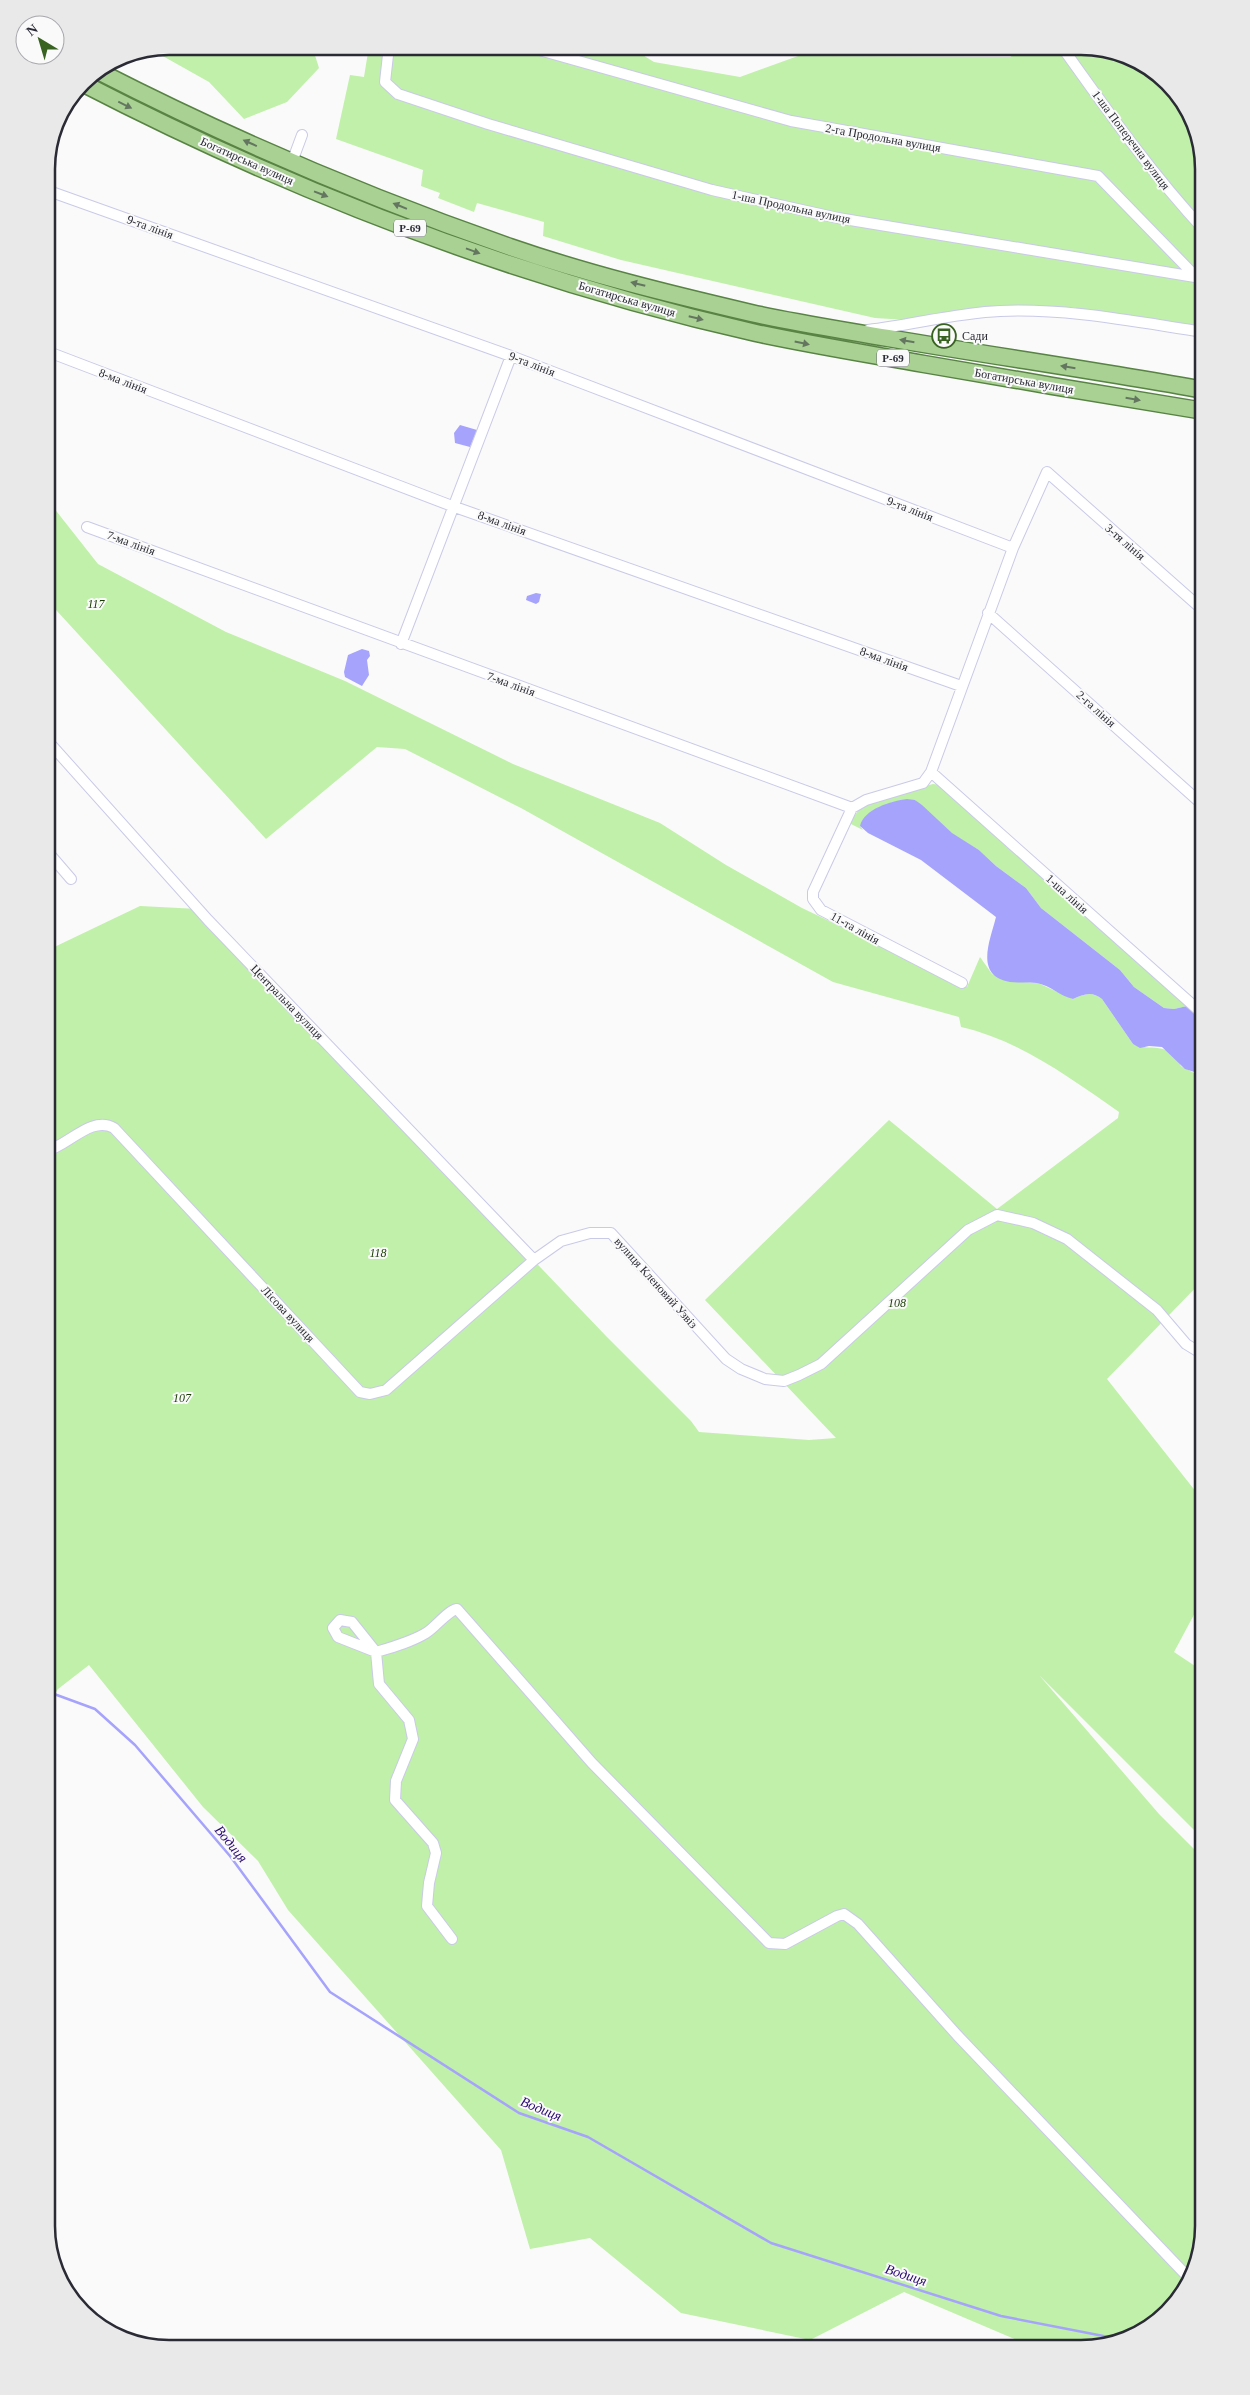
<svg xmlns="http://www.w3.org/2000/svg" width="1250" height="2395" viewBox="0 0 1250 2395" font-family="Georgia,serif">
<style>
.green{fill:#c0f0a9}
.water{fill:#a6a3fc}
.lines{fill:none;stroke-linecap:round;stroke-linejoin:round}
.stream{stroke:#a6a3fc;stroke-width:2.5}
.minor-casing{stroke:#c9cae7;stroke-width:12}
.primary-casing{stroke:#588344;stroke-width:19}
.minor{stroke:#fff;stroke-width:10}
.primary{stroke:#a9d194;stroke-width:16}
.oneway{fill:#647660}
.labels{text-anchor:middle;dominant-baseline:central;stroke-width:4;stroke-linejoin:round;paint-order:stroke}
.shield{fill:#fafafa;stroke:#696971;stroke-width:1}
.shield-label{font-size:11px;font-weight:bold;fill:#2b2b36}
.street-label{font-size:12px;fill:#2b2b36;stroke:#fafafa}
.poi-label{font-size:12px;fill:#2b2b36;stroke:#fafafa;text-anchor:start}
.park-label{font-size:12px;font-style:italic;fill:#183b00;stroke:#fafafa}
.water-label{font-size:14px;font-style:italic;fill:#290972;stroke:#fafafa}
.rim{fill:none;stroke:#2b2b36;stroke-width:2.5}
</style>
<rect width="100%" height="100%" fill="#fafafa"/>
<!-- green -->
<path class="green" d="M169 46H312L319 68 287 102 244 119 209 82 152 50Z
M369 46H628L654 62 740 77 798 56 1010 57 1027 47H1089L1155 71 1194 122 1204 169V330L1071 307H1014L908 320 875 318 621 260 543 236 544 222 477 203 474 212 438 198 440 193 421 186 423 170 336 139 350 75 364 77Z
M46 498 98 564 226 632 345 681 513 764 660 823 726 865 802 908 967 987 980 957 992 974 1008 981 1038 983 1073 999C1084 994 1092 991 1102 999L1133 1044C1149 1052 1170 1040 1181 1066L1194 1073 1204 1075V1279L1107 1379 1204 1502V1596L1174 1652 1204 1672V1840L1039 1675 1159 1814 1204 1859V2226L1183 2294 1128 2339 1081 2349H1052L1024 2343 904 2292 810 2340 681 2313 590 2238 530 2249 501 2150 288 1910 258 1861 203 1807 89 1665 58 1689 46 1708V951L140 906 198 909 606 1336 691 1421 699 1432 809 1440 836 1438 705 1300 889 1120 997 1209 1118 1118 1119 1112C1070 1078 1019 1040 961 1027L959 1017 833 982 521 808 405 749 377 747 266 839 46 599Z
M933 784 940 785 1187 1006 1174 1009 1164 1008 1134 987 1120 970 1041 908 1026 888 996 866 979 850 951 833 915 800C888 800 877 807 860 826L863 830 849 823 861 807 878 799Z"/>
<!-- water -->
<path class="water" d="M460 425 477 430 470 447 455 443 454 433Z
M536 593 541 594 539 602 536 604 526 600 527 596Z
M362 649 369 651 370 656 367 660 369 675 362 686 345 677 344 672 348 655Z
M907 799 915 800 922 805 952 833 979 850 996 866 1026 888 1041 908 1120 970 1134 987 1164 1008 1174 1009 1187 1006 1204 1022V1075L1185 1069 1162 1047 1149 1046 1140 1048 1133 1044 1102 999C1092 991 1084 994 1073 999 1060 996 1051 986 1037 983 1028 982 1019 983 1010 982 974 976 990 941 996 917L921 860 868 833 860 826C864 809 891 801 907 799Z"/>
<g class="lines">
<!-- stream -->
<path class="stream" d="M46 1691 95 1709 135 1745 230 1856 330 1992 519 2113 588 2137 771 2243 1001 2316 1124 2340"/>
<!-- minor casing -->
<g class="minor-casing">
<path id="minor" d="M389 46 385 82 398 94 488 124 712 190 838 218 1195 277
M525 46 791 121 1098 176 1204 285
M1062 47C1107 110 1151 173 1204 230
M292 162 302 135
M46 190 511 356 1013 548
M868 330C912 325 955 313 1000 311 1068 308 1136 322 1204 332
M46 351 452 506 961 686
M87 527 852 808 866 800 923 783 931 772 1013 548 1047 472 1204 611
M988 613 1204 806
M401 644 511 356
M46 739 208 920 534 1260
M931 772 1204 1015
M852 808 813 892V899L821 910 962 983
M46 850 71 879
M46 1151C68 1146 91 1115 114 1128L360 1392 370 1394 386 1390 534 1260 561 1241 590 1233H611L726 1359 741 1369 765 1379 784 1381 799 1375 821 1364 968 1230 997 1215 1033 1223 1067 1239 1157 1310 1186 1344 1204 1355
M452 1939 427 1906 429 1883 436 1853 433 1843 395 1800 396 1781 413 1739 409 1720 379 1684 376 1652 338 1637 333 1628 340 1620 352 1622 376 1652C393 1647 411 1642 426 1633 436 1627 447 1611 457 1609L592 1763 769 1943 785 1944 837 1916 844 1914 858 1924 957 2035 1188 2277"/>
</g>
<!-- primary casing -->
<g class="primary-casing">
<path id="primary" d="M98 71C231 139 369 198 510 247 588 274 670 294 751 313 796 323 843 330 888 338 993 356 1099 371 1204 390
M82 83C295 193 522 280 756 333 812 345 868 354 924 364 1017 380 1111 396 1204 411"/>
</g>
<!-- minor -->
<use href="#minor" class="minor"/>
<!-- primary -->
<use href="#primary" class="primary"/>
</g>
<!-- one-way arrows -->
<defs><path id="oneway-solid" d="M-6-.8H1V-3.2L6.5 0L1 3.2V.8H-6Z" transform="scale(1.25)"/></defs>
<g class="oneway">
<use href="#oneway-solid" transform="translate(125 105) rotate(26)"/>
<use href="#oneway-solid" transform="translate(250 143) rotate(-156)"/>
<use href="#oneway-solid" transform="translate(321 194) rotate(21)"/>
<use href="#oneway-solid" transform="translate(400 206) rotate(-158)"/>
<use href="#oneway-solid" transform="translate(473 251) rotate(20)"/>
<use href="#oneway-solid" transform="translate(638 284) rotate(-166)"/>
<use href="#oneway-solid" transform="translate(696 318) rotate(14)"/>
<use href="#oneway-solid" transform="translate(907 341) rotate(-170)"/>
<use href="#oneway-solid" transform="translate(802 343) rotate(12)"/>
<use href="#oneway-solid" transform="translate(1068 367) rotate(-171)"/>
<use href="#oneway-solid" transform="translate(1133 399) rotate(10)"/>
</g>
<!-- icons -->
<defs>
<g id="bus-ring" transform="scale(1.25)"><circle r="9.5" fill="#fafafa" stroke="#396320" stroke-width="1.5"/><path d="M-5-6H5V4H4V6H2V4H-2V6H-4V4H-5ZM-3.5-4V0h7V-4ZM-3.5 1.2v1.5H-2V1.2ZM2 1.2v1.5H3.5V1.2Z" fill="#396320"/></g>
</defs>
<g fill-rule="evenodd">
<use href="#bus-ring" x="944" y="336"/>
</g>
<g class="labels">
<!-- shield labels -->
<g class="shield">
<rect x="394" y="219.5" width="32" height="17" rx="4"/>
<rect x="877" y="349.5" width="32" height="17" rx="4"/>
</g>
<g class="shield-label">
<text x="410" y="228">Р-69</text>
<text x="893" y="358">Р-69</text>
</g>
<!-- street labels -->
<g class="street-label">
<text transform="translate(883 138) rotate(10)">2-га Продольна вулиця</text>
<text transform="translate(1131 140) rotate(53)">1-ша Поперечна вулиця</text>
<text transform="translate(247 161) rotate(24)">Богатирська вулиця</text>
<text transform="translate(791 207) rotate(12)">1-ша Продольна вулиця</text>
<text transform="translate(150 227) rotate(20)">9-та лінія</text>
<text transform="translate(627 299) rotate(16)">Богатирська вулиця</text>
<text transform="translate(532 364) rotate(21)">9-та лінія</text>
<text transform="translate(123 381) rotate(21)">8-ма лінія</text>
<text transform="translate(1024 381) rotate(10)">Богатирська вулиця</text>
<text transform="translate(910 509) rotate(21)">9-та лінія</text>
<text transform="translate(502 523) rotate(20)">8-ма лінія</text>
<text transform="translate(1125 542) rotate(41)">3-тя лінія</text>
<text transform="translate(131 543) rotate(20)">7-ма лінія</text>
<text transform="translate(884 659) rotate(20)">8-ма лінія</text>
<text transform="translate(511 684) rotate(20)">7-ма лінія</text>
<text transform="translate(1096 709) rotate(42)">2-га лінія</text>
<text transform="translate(1067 894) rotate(42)">1-ша лінія</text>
<text transform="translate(855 928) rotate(29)">11-та лінія</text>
<text transform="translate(287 1002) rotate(46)">Центральна вулиця</text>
<text transform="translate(656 1283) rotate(48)">вулиця Кленовий Узвіз</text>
<text transform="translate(288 1314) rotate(47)">Лісова вулиця</text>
</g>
<!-- poi labels -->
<g class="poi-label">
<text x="962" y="336">Сади</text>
</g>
<!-- park labels -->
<g class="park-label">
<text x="96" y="604">117</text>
<text x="378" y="1253">118</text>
<text x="897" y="1303">108</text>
<text x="182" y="1398">107</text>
</g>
<!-- water labels -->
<g class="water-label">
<text transform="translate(231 1844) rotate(51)">Водиця</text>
<text transform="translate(541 2109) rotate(22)">Водиця</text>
<text transform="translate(906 2275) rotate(18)">Водиця</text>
</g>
</g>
<!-- crop -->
<path d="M0 0H1250V2395H0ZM169 55H1081A114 114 0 0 1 1195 169V2226A114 114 0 0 1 1081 2340H169A114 114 0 0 1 55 2226V169A114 114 0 0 1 169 55Z" fill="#e9e9ea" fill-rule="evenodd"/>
<path class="rim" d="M169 55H1081A114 114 0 0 1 1195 169V2226A114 114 0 0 1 1081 2340H169A114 114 0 0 1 55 2226V169A114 114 0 0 1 169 55Z"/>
<!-- north arrow -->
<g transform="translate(40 40) rotate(322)"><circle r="24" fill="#fafafa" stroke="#a7a7ac"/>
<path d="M0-4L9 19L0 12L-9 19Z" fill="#396320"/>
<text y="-8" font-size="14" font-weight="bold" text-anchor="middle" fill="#2b2b36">N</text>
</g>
</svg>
